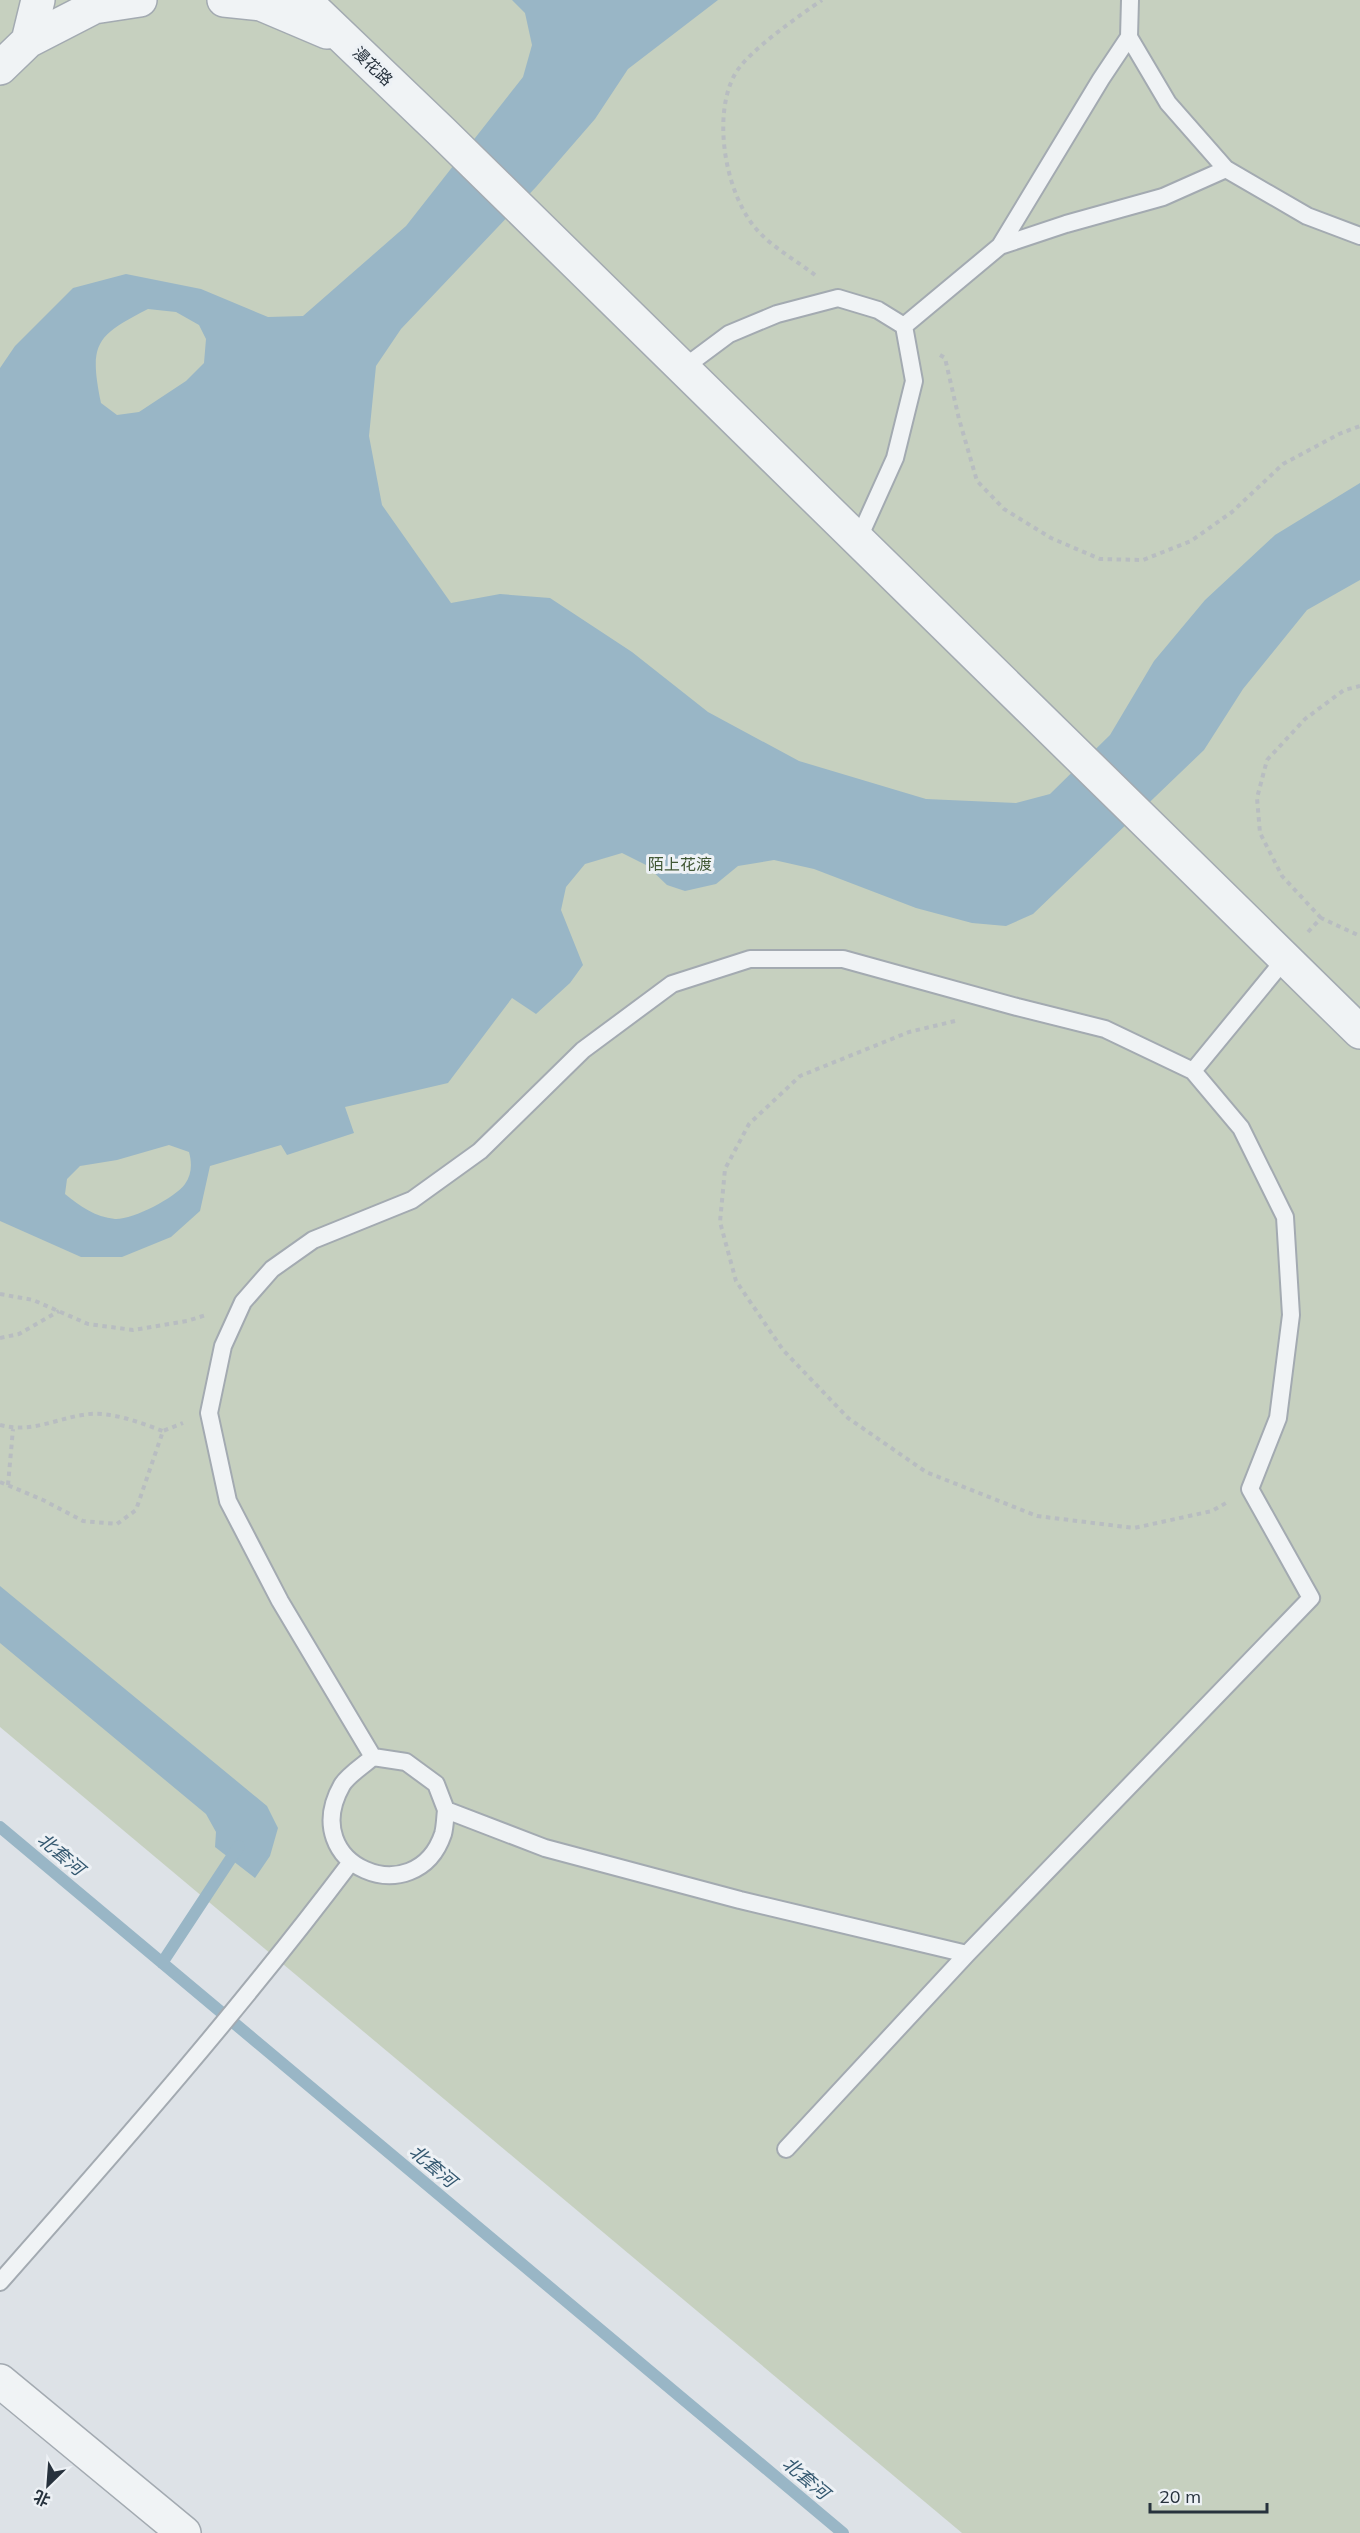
<svg xmlns="http://www.w3.org/2000/svg" width="1360" height="2533" viewBox="0 0 1360 2533" font-family="Mulish,'Noto Sans SC',sans-serif">
<style>
.green{fill:#c6d0bf}
.water{fill:#99b6c6;fill-rule:evenodd}
.lines{fill:none;stroke-linecap:round;stroke-linejoin:round}
.stream{stroke:#99b6c6;stroke-width:12}
.service-casing{stroke:#a3aab1;stroke-width:20}
.minor-casing{stroke:#a3aab1;stroke-width:36}
.path{stroke:#b8bdc1;stroke-width:4;stroke-dasharray:4.5 4.5;stroke-linecap:butt}
.service{stroke:#f0f3f5;stroke-width:16}
.minor{stroke:#f0f3f5;stroke-width:33}
.labels{text-anchor:middle;dominant-baseline:central;stroke-width:6;stroke-linejoin:round;paint-order:stroke}
.street-label{font-size:16px;fill:#27323d;stroke:#edf1f5}
.park-label{font-size:16px;fill:#415835;stroke:#edf1f5}
.water-label{font-size:18px;font-style:italic;fill:#33576f;stroke:#edf1f5}
</style>
<rect width="100%" height="100%" fill="#dde2e7"/>
<!-- green -->
<path class="green" d="M0 0H1360V2533H962L0 1727Z"/>
<!-- water -->
<path class="water" d="M512 0H718L628 69 595 119 536 187 401 329 376 366 369 436 382 505 451 603 500 594 550 598 632 652 708 712 799 761 926 799 1016 803 1050 794 1110 735 1154 661 1205 600 1275 535 1360 483V580L1307 610 1243 689 1204 750 1033 914 1006 926 972 923 916 908 814 869 774 860 738 866 716 884 685 891 667 885 646 865 622 853 585 864 566 887 561 910 583 965 570 983 536 1014 512 998 448 1083 345 1107 354 1133 287 1155 281 1145 210 1166 200 1211 171 1237 122 1257H81L0 1221V368L15 346 73 288 126 274 201 289 268 317 303 316 406 226 523 77 532 45 525 13ZM148 309 176 312 199 325 206 339 204 363 186 381 139 412 117 415 101 403C89 344 95 336 148 309ZM169 1145 189 1152C192 1163 192 1174 185 1184 175 1198 132 1220 115 1219 95 1217 80 1206 65 1194L67 1179 80 1166 117 1160Z
M0 1586 267 1806 278 1828 270 1856 255 1878 215 1847 216 1832 206 1814 0 1643Z"/>
<g class="lines">
<!-- stream -->
<path class="stream" d="M0 1827 843 2533
M162 1963 239 1846"/>
<!-- service casing -->
<g class="service-casing">
<path id="service" d="M1130 0 1129 37 1168 103 1226 169 1307 216 1360 236
M1000 246 1101 79 1129 37
M904 326 1000 246 1066 224 1163 197 1226 169
M682 369 729 334 777 314 838 298 878 310 904 326 914 381 895 458 858 540
M1193 1071 1285 959
M373 1757C364 1765 348 1775 342 1785 296 1866 416 1914 443 1834 445 1827 445 1818 446 1810
M786 2149 967 1954 1311 1598 1250 1489 1278 1418 1291 1315 1285 1217 1241 1128 1193 1071 1105 1029 1017 1007 843 959H750L672 984 583 1050 480 1151 412 1200 313 1240 272 1269 243 1302 223 1346 209 1413 228 1501 280 1601 373 1757 406 1762 436 1784 446 1810 545 1848 740 1900 967 1954
M0 2282C121 2145 241 2008 351 1862"/>
</g>
<!-- minor casing -->
<g class="minor-casing">
<path id="minor" d="M224 0 261 4 327 32
M304 0 442 132 1360 1032
M28 41 38 0
M0 68 28 41 94 7 140 0
M0 2381 184 2533"/>
</g>
<!-- path -->
<path class="path" d="M815 275C797 261 775 249 760 233 726 199 711 117 735 74 748 51 799 16 822 0
M940 355 945 358 959 419 977 481 1004 509 1051 538 1100 559 1143 560 1191 541 1232 512 1283 464 1339 434 1360 426
M1321 918 1282 876 1260 833 1257 798 1267 760 1305 719 1344 690 1360 686
M1308 932 1321 918 1360 936
M955 1021 909 1032 800 1076 749 1124 725 1169 720 1222 736 1281 783 1350 848 1418 926 1472 1037 1516 1134 1528 1212 1511 1226 1503
M0 1294 33 1300 88 1324 133 1330 187 1321 206 1315
M0 1338 19 1334 59 1311
M0 1425C30 1433 53 1420 82 1415 109 1410 138 1422 163 1431
M0 1482 43 1500 83 1521 117 1524 136 1510 163 1431 183 1423
M8 1485 13 1429"/>
<!-- service -->
<use href="#service" class="service"/>
<!-- minor -->
<use href="#minor" class="minor"/>
</g>
<g class="labels">
<!-- street labels -->
<g class="street-label">
<text transform="translate(373 66) rotate(44)">漫花路</text>
</g>
<!-- park labels -->
<g class="park-label">
<text x="680" y="864">陌上花渡</text>
</g>
<!-- water labels -->
<g class="water-label">
<text transform="translate(61 1854) rotate(40)">北套河</text>
<text transform="translate(433 2166) rotate(40)">北套河</text>
<text transform="translate(806 2478) rotate(40)">北套河</text>
</g>
</g>
<!-- north arrow -->
<g transform="translate(48 2485) rotate(205)" stroke="#edf1f5" stroke-width="4.5" paint-order="stroke">
<path d="M0-4.5L10 22L0 15L-10 22Z" fill="#27323d"/>
<text y="-9" font-size="16" font-weight="bold" text-anchor="middle" fill="#27323d">北</text>
</g>
<!-- scale -->
<path d="M1150 2503v9h117v-9" fill="none" stroke="#27323d" stroke-width="3"/>
<text x="1159" y="2503" font-size="18" fill="#27323d" stroke="#edf1f5" stroke-width="4.5" paint-order="stroke">20 m</text>
</svg>
